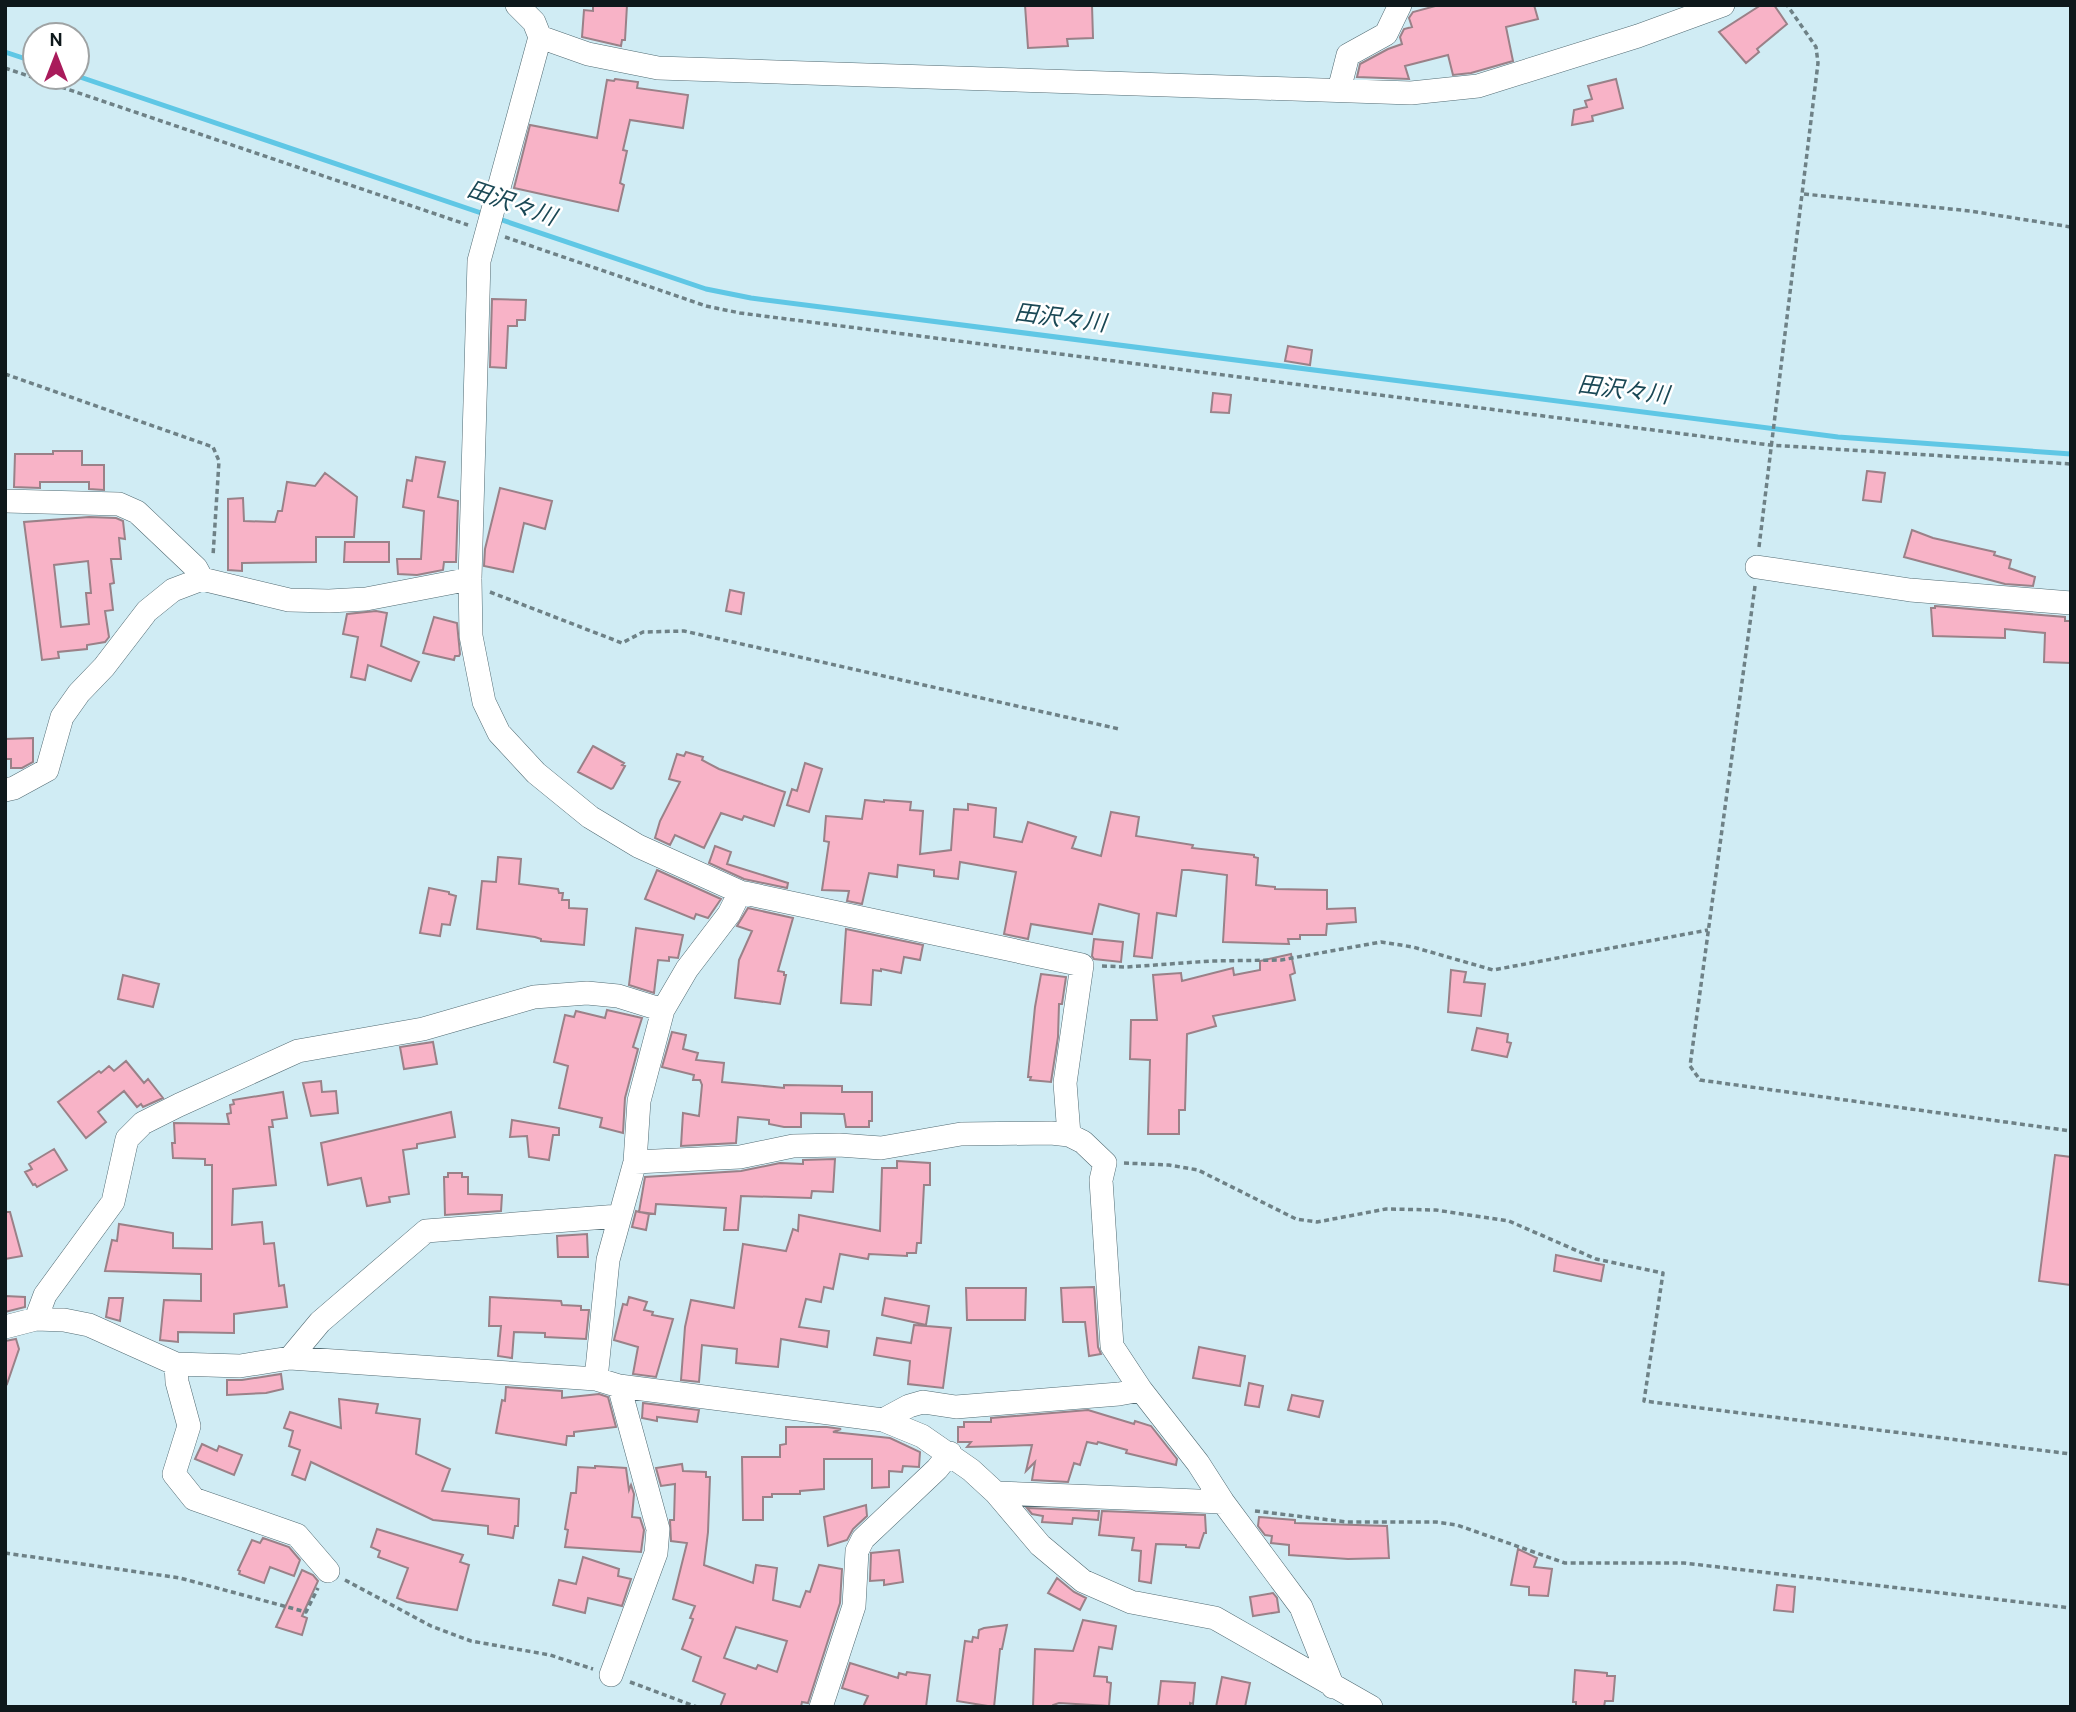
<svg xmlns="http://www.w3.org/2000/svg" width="2076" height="1712" viewBox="0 0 2076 1712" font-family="Overpass,'Noto Sans JP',sans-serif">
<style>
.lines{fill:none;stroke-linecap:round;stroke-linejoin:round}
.stream{stroke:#5fc7e5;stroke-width:5}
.building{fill:#f8b3c7;stroke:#9a8188;stroke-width:2;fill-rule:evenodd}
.minor-casing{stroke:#526b73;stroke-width:24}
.path{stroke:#6e8186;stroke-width:3.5;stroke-dasharray:5 3.5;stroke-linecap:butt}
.minor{stroke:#fff;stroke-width:23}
.labels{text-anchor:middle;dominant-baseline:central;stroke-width:5;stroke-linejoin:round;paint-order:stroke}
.water-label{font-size:23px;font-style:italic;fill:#1a4855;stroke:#fff}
</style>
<rect width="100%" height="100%" fill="#d0ecf4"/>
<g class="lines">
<!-- stream -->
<path class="stream" d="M5 52 35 62
M77 76 487 215
M496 218 706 289 751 298 1838 437 2071 454"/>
</g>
<!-- building -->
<path class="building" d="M593 5H627L625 40H622L621 46 582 37 584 10 593 11Z
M1025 5H1092L1093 38 1067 39 1068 46 1028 48Z
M1439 5H1534L1538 19 1506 27 1513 61 1471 73 1453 75 1448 55 1405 66 1409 79 1357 77 1360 64 1388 49 1402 44 1400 37 1404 29 1412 27 1409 18 1413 12Z
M1761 5H1774L1787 24 1757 49 1759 52 1746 63 1719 32Z
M615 79 638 82 637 88 688 95 683 128 630 120 623 150 627 151 620 183 624 185 618 211 514 188 530 125 597 138 607 80 614 81Z
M1616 79 1623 108 1592 116 1593 121 1572 125 1574 110 1587 107 1585 101 1592 99 1588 86Z
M492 299 526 300 525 320H517V326H508L506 368 490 367Z
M1288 346 1312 350 1310 365 1285 361Z
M1213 393 1231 395 1229 413 1211 412Z
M53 451H82V465H104V490L89 489V482H40V488L14 487 15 454H53Z
M416 457 445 462 438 497 458 501 456 562H444L443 570 417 575 398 574 397 559H421L424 511 403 507 407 480 412 481Z
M1867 471 1885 473 1881 502 1863 500Z
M325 473 357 497 354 537H316V562L242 563V571L228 570V499L243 498 244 521 275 522 278 511H282L287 482 315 486Z
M500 488 552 501 545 529 524 523 513 572 484 566 485 549Z
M89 517 116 518 123 521 125 539 119 538 121 559H111L114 583 110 584 113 610 105 611 109 637 105 642 87 645V649L58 652 59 658 42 660 24 522ZM88 561 91 593H86L89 624 61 627 54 565Z
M1912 530 1933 538 1995 552 1994 555 2011 560 2009 568 2035 577 2033 586 2005 584 1904 557Z
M345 542H389V562H344Z
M730 590 744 593 741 614 726 611Z
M1935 606 2065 617V621H2071V663L2044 662 2045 633 2005 629V638L1933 636 1931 608H1935Z
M376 611 387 613 381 646 419 662 411 681 368 665 365 680 351 677 358 637 343 634 347 614Z
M434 617 457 623 460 654 459 656H455L454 660 423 653Z
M33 738V762L22 768H11V759H5V739Z
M593 746 624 763 622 765 625 766 613 788 611 789 578 772Z
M686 752 703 757 702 760 719 769 785 792 774 826 744 816 742 820 721 813 704 848 675 835 670 845 655 838 660 821 680 782 669 779 677 754 684 756Z
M805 763 822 769 809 812 787 805 792 789 797 791Z
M865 800 884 802V800L911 802 910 810 923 811 920 854 951 850 954 809 968 810V804L996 808 994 837 1022 842 1028 822 1076 837 1072 848 1101 856 1111 812 1139 817 1136 836 1193 845 1192 848 1254 855V857L1258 858 1256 885 1275 887V889L1327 890V909L1355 908 1356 922 1327 924 1326 935H1300V939H1288L1289 944 1223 942 1227 875 1189 870H1182L1176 916 1157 913 1152 958 1134 956 1139 914 1099 904 1092 934 1031 924 1028 939 1004 934 1016 872 960 862 958 879 934 876V870L898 865 897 877 869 873 862 904 847 901 849 891 822 890 829 842 824 841 826 816 862 819Z
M715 846 731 852 727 864 788 883 787 888 744 879 709 863Z
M498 857 521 859 519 884 558 889 559 893H563L562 900H569V908L587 909 584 945 541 941V939L535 937 477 929 482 881 496 882Z
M657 870 721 899 708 918 696 914 694 919 645 899Z
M429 888 449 892V894L456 896 450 925 442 924 440 936 420 933Z
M748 908 793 918 778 971 784 972V975H786L780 1004 735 998 739 960 752 931 737 926Z
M636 928 683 935 678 958 669 957V961L658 960 654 993 629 985Z
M846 929 923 945 920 960 904 957 901 973 881 969V971L873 970 871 1005 841 1003Z
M1094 939 1123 942 1121 962 1094 959 1092 956Z
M1291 954 1295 973 1290 975 1295 1000 1213 1016 1216 1026 1187 1034 1185 1110H1179V1134H1148L1150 1060 1130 1059 1131 1020H1157L1153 975 1181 973 1182 981 1233 968 1234 975 1260 970V961Z
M1451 970 1466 972 1464 982 1485 984 1481 1016 1448 1012Z
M1041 974 1066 977 1062 1004H1059L1058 1037 1051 1082 1030 1080 1031 1077H1028L1035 1007Z
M123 975 159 984 153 1007 118 999Z
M607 1010 642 1018 633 1047 638 1049 625 1098 623 1133 600 1127 602 1118 559 1108 568 1066 554 1062 565 1015 574 1017 576 1011 605 1018Z
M1477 1028 1508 1034 1507 1042 1511 1043 1507 1057 1472 1050Z
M672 1032 686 1035 683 1049 698 1053 696 1060 724 1063 722 1082 784 1088V1085L842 1086V1092H872V1121H869V1127H846L844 1114 801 1113V1127H784L769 1124V1120L738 1117 736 1143 681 1146 683 1113 699 1116 702 1085 700 1080H693L694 1075 662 1067Z
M433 1042 437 1064 404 1069 400 1047Z
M126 1061 144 1083 148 1079 163 1098 143 1107 141 1104 137 1107 124 1091 98 1112 106 1122 86 1138 58 1102 99 1071 101 1073 109 1066 114 1071Z
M321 1081 322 1092 336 1091 338 1113 311 1116 303 1083Z
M283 1092 287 1118 272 1120 273 1127H269L276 1185 233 1189 232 1225 262 1222 264 1244 274 1243 279 1286 284 1285 287 1307 234 1314V1333L178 1332V1342L160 1340 164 1300 201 1301V1274L105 1271 112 1240 117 1241 119 1224 173 1233V1248L212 1249V1165H205V1159L173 1158 172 1143H175L174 1123 229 1124 227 1114 231 1113 230 1105 234 1104 233 1100Z
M451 1112 455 1137 417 1144V1148L403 1150 409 1194 389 1197 390 1202 367 1206 361 1178 328 1185 321 1143Z
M512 1120 559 1128V1135H553L549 1160 529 1157 527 1136 510 1137Z
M54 1149 67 1170 37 1187 35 1184 33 1185 25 1172 32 1169 29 1164Z
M2055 1155 2071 1157V1285L2039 1281Z
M835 1159 833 1192 812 1191 811 1198 741 1196 738 1230H724L726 1208 656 1204 655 1214 640 1212 649 1214 646 1230 632 1227 636 1211 639 1212 645 1177 741 1171 780 1163 803 1164V1160Z
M897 1161 930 1163V1185H924L921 1243H917L916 1253H907V1256L869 1254 868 1259 840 1254 833 1289 824 1287 821 1302 806 1299 799 1327 829 1331 827 1347 781 1339 778 1367 736 1363 737 1349 702 1345 699 1382 681 1380 685 1327 691 1300 734 1308 743 1244 786 1251 793 1229 798 1231 799 1215 880 1231 882 1168H897Z
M448 1173H462V1177H468V1194L502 1195 501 1211 445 1215 444 1177H448Z
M5 1212H10L22 1256 5 1259Z
M587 1234 588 1257H558L557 1236Z
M1556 1255 1604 1265 1601 1281 1554 1271Z
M1094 1287 1098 1347 1101 1354 1089 1356 1085 1322H1063L1061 1288Z
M966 1288H1026L1025 1320H967Z
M5 1296 25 1297V1307L5 1312Z
M490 1297 561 1301 562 1305 581 1306V1310H589L586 1339 545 1337V1333L514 1332 512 1358 498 1356 501 1326H489Z
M629 1297 647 1302 644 1310 653 1312 652 1315 673 1319 656 1377 633 1374 638 1347 614 1340 623 1304 627 1305Z
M109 1298H123L120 1321 106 1317Z
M885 1298 929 1306 926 1325 882 1315Z
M914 1325 951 1328 943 1388 908 1384 910 1361 874 1355 877 1338 911 1343Z
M16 1339 19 1349 7 1384 5 1383V1341Z
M1199 1347 1245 1356 1240 1386 1193 1378Z
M281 1374 283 1389 266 1393 227 1395V1380H242Z
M1249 1383 1263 1386 1259 1407 1245 1405Z
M506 1387 562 1391V1398L599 1394 608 1397 616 1427 574 1432V1436H567L566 1445 496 1433 502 1400 505 1401Z
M1292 1395 1323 1401 1319 1417 1288 1410Z
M339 1399 378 1404 376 1413 420 1419 416 1454 450 1469 442 1491 519 1499 518 1526H515L513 1538 488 1534V1526L433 1520 311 1462 305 1480 292 1475 300 1450 289 1446 293 1431 284 1428 290 1412 341 1428Z
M643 1403 699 1410 697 1422 657 1417V1421L642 1418Z
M1088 1410 1134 1424 1135 1421 1151 1426 1177 1459 1176 1465 1126 1453 1127 1450 1098 1442 1097 1444 1087 1442 1080 1465 1074 1463 1068 1482 1032 1480 1035 1462 1026 1471 1032 1445 967 1447 971 1442H958V1427H964V1422H991V1418Z
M786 1427H827L841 1429 833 1432 890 1438 920 1452 919 1467 903 1466 902 1472 889 1471V1487L872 1488V1459H824V1489L800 1491V1494H772V1497H763V1520H743L742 1457H780V1445L786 1444Z
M202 1444 217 1451 219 1446 242 1455 234 1475 195 1459Z
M682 1464 683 1471 706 1472V1477H710L708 1532 704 1565 753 1583 756 1565 777 1568 773 1600 800 1607 806 1591 810 1592 819 1565 842 1569 840 1603 808 1703 802 1702 801 1707H720L725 1694 693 1681 701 1657 682 1649 693 1619 690 1618 695 1606 673 1599 687 1543 671 1541 670 1520H674L675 1484 661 1486 656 1468ZM736 1627 787 1641 777 1672 758 1665 756 1669 724 1658Z
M595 1466 626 1468 629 1490 631 1485 634 1494 632 1517 640 1518 644 1530 641 1552 565 1547 568 1530 565 1529 571 1493H576L578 1467 595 1468Z
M866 1505 867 1516 853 1529 847 1540 828 1546 824 1517Z
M1027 1508 1099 1511 1098 1520 1073 1518 1072 1524 1042 1522 1043 1516 1032 1514Z
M1102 1511 1205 1515 1206 1533H1204L1199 1548 1186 1547V1545L1156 1544 1151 1583 1139 1581 1141 1551 1132 1550 1134 1538 1099 1535Z
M1259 1517 1295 1520V1523L1387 1526 1389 1558 1348 1559 1289 1555V1545L1271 1543 1272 1536 1265 1535 1258 1526Z
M377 1529 463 1555 460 1562 469 1565 457 1610 407 1602 397 1598 408 1568 378 1557 380 1551 371 1547Z
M263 1538 289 1547 300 1560 294 1576 270 1567 264 1583 239 1574 240 1571 238 1570 252 1540 260 1543Z
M1518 1549 1537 1558 1534 1567 1552 1569 1548 1596 1529 1595V1587L1511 1585Z
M899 1550 903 1582 884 1585V1580L870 1581 871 1553Z
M583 1557 619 1569 618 1576 631 1579 622 1606 588 1598 585 1613 553 1605 559 1580 576 1584Z
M302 1570 313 1575 318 1581 302 1616 307 1618 302 1635 276 1627Z
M1057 1578 1074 1592 1086 1598 1080 1610 1048 1593Z
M1777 1585 1795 1587 1793 1612 1774 1610Z
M1273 1593 1277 1598 1279 1612 1253 1616 1250 1597Z
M1083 1620 1116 1626 1112 1649 1099 1647 1094 1676 1107 1677V1682L1111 1683 1109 1706 1059 1703 1053 1705 1052 1707H1033L1035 1649 1073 1651Z
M1007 1625 1002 1649H1000L994 1707 957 1701 965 1641 972 1642 973 1637 978 1638 979 1630 984 1628Z
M850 1663 898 1678 899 1673 906 1675 907 1672 930 1675 926 1707H863L868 1696 842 1688Z
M1575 1670 1607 1673V1676H1615L1613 1701H1605L1604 1707H1576V1702H1573Z
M1222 1677 1250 1683 1245 1707H1216Z
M1161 1681 1195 1683 1193 1704 1190 1703V1707H1158Z"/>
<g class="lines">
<!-- minor casing -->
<g class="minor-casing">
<path id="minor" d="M517 5 534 22 540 37 479 261 470 579 471 636 484 702 499 733 536 773 590 817 638 846 740 892 1082 965 1065 1083 1069 1135
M540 37 588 54 658 68 1411 93 1478 86 1638 36 1723 5
M1339 90 1348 55 1386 34 1400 5
M5 501 119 504 137 512 196 568 202 579
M1757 567 1910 590 2071 603
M5 790 14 788 47 770 62 717 79 693 104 667 147 611 173 590 202 579 289 600 329 601 366 599 470 579
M635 1162 740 1157 793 1146 839 1145 881 1148 961 1134 1051 1133 1069 1135 1083 1142 1105 1163 1101 1180 1112 1346 1141 1390 1198 1463 1223 1502 1301 1607 1333 1687
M36 1319 45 1295 113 1202 127 1139 143 1123 179 1105 298 1051 423 1029 534 997 587 993 618 996 663 1010
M5 1327 36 1319 64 1320 89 1325 176 1364 240 1366 290 1358 596 1379 619 1386 883 1420 922 1436 971 1470 996 1493 1040 1545 1083 1581 1131 1602 1215 1618 1371 1707
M290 1358 320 1322 426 1231 619 1216
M176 1364 177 1382 189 1426 174 1474 194 1499 297 1535 328 1571
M596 1379 608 1260 635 1162 639 1101 663 1010 687 969 729 914 740 892
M883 1420 909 1406 923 1402 956 1407 1119 1394 1141 1390
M996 1493 1223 1502
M611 1675 656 1553 658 1529 619 1386
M821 1707 854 1606 857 1551 863 1539 937 1469 950 1453"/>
</g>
<!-- path -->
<path class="path" d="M5 68 468 225
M1804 194 1970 211 2071 227
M505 237 706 306 740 313 1770 445 2071 464
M5 374 213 447 219 461 213 556
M1759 547 1818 63 1816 47 1787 5
M1755 586 1690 1066 1700 1080 2071 1131
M490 592 622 643 643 632 684 631 1119 729
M1102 966 1127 967 1211 961 1281 960 1381 942 1413 947 1493 970 1708 930
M1124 1163 1169 1165 1198 1170 1296 1219 1317 1222 1386 1209 1436 1210 1509 1221 1596 1259 1663 1273 1644 1401 2071 1454
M1255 1511 1347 1522H1436L1457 1525 1565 1563H1684L2071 1608
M5 1553 180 1578 306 1612 318 1588
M345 1580 431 1626 471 1641 550 1655 593 1669
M630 1682 697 1707"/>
<!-- minor -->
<use href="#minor" class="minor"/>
</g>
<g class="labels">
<!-- water labels -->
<g class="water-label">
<text transform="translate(511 205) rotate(19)">田沢々川</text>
<text transform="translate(1060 320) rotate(7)">田沢々川</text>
<text transform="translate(1623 392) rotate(7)">田沢々川</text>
</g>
</g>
<!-- border -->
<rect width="2076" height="1712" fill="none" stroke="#0e181b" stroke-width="14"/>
<!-- north arrow -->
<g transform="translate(56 56)"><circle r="33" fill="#ffffff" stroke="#9fa3a4" stroke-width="2"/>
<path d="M0-5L12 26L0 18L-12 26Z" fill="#a91b5b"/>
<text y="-10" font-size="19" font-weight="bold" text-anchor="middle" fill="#0e181b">N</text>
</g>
</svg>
